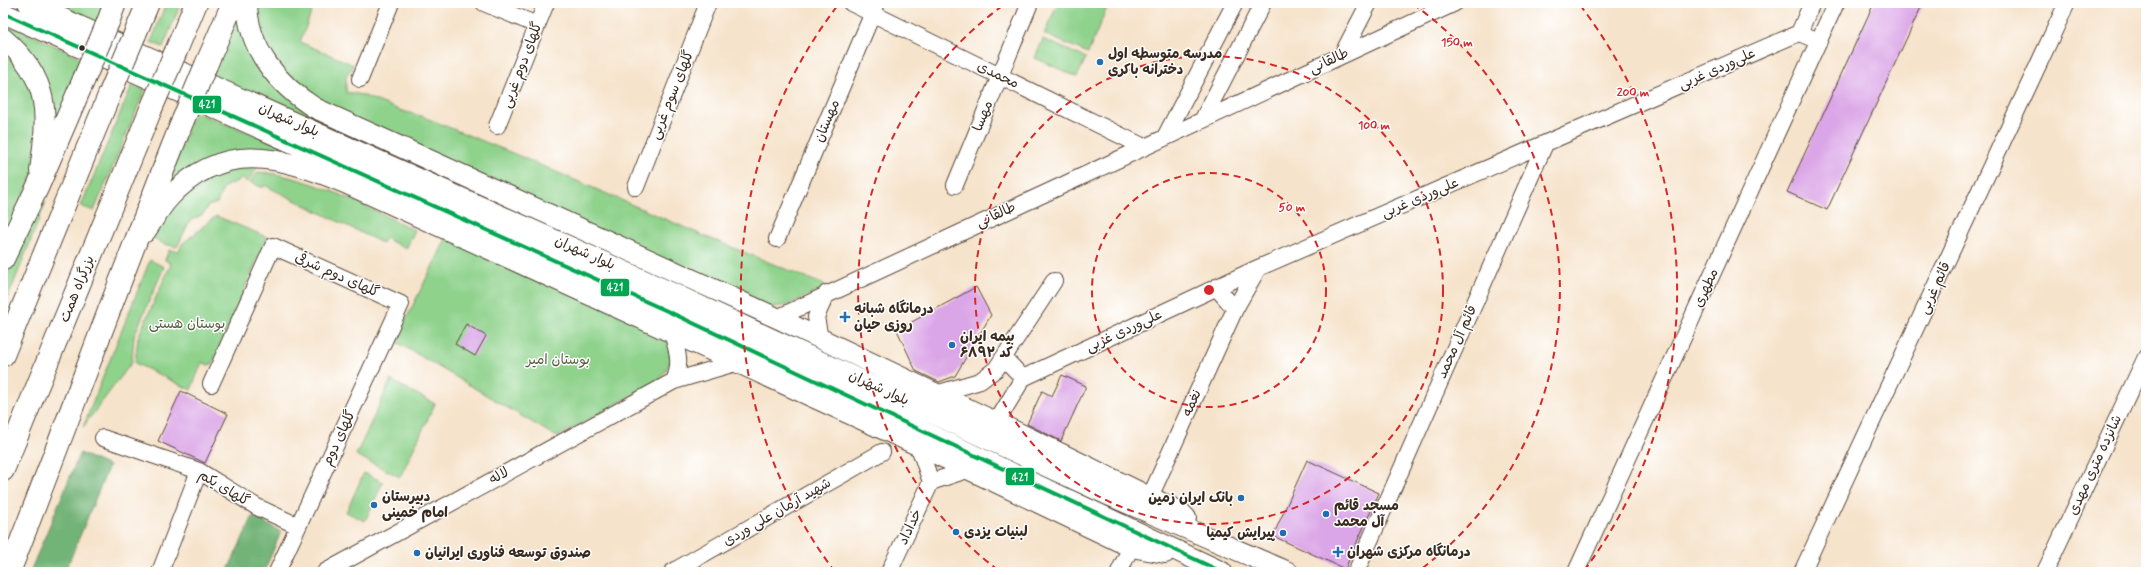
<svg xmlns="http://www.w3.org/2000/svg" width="2149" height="575" viewBox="0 0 2149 575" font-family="Mynerve,'Playpen Sans Arabic',sans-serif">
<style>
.green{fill:#8ed28b;stroke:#647e54}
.forest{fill:#72b477;stroke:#566f4a}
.building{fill:#dba6e7}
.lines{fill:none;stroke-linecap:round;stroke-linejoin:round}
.minor-casing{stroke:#574638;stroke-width:18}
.major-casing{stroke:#574638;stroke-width:22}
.highway-casing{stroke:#574638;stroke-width:24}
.minor{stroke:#fff;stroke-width:16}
.major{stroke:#fff;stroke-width:20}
.highway{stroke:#fff;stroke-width:22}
.highway-bridge-casing{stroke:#574638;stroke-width:24;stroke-linecap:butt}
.highway-bridge{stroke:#fff;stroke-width:22}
.bus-1-casing{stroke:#fff;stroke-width:7}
.bus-1{stroke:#00a651;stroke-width:4}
.ring{fill:none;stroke:#d62828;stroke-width:2;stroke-dasharray:7 5}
.bus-dot{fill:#3b2a1e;stroke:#fff;stroke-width:1.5}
.poi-dot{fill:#1f6fb2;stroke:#fff;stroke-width:1.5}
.labels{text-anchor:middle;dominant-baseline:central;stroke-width:3;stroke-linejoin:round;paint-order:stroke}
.poi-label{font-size:14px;font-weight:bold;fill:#3b2a1e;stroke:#fff;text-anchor:start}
.street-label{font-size:14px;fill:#3b2a1e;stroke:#fff}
.park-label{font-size:14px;fill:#545c3f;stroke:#fff}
.centre{fill:#d62828;stroke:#fff;stroke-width:2}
.ring-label{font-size:12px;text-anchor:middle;font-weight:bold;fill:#d62828;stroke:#fff;stroke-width:3;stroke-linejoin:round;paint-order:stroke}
.line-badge{stroke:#fff;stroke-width:1.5}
.badge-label{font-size:11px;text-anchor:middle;font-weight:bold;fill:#fff}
</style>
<rect width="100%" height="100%" fill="#fff"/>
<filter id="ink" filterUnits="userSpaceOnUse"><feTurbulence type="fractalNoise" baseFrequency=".025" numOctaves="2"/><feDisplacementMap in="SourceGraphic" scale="8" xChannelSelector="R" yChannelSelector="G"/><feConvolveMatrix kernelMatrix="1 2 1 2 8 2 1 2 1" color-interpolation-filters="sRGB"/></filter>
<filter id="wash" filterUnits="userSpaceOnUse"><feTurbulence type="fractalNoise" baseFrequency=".012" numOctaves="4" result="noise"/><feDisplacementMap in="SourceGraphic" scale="16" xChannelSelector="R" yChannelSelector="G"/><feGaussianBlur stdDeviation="0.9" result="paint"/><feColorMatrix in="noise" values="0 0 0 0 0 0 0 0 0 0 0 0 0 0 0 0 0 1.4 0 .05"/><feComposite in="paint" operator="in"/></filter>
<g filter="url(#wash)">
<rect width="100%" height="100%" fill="#f6e3cb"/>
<!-- green -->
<path class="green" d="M45 3H109L98 28Z
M166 3H181L163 47 151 42Z
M240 3 249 38 335 122 332 131 209 77Z
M253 3H315L300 42 354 65 346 76V92L362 95 402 111 421 116 510 152 702 235 827 286 788 305 769 308 325 108 268 56Z
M1058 3H1109L1088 53 1044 34Z
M3 22 86 60 54 135 3 31Z
M1043 39 1086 58 1077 77 1035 58Z
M3 44 36 92V166L10 228 3 225Z
M132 85 145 90 94 211 81 206Z
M194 112 278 143 302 160 273 153 164 194Z
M259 164 248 182 241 179 224 187 217 203 208 206 203 214 189 222 177 247 164 244 148 235 159 215 207 173Z
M258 172C313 176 365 207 415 230L406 249 385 238 382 243 264 185 263 188 250 182Z
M39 200 46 202 3 310V280Z
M216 216 267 237 212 364 208 365 202 362 191 390 135 363 138 337 171 264 165 260 169 250 179 251 182 244Z
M448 235 656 332 670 344C672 363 670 366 658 381L557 437 395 341Z
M150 260 164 267 134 336 132 362 83 427Z
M391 380 435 404 400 477 356 455Z
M364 473 383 482 365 521 346 512Z"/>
<!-- forest -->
<path class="forest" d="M80 453 109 466 65 572H30Z
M253 516 281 532 264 572H227Z"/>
<g id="blocks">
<!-- building -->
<path class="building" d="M1874 3H1923L1827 210 1787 192Z
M976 287 991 315 955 376 939 382 916 371 897 330Z
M466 324 486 336 475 356 455 344Z
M1062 375 1086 386 1061 441 1027 424 1042 391 1052 396Z
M181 391 228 414 205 463 158 441Z
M1307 460 1379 493 1345 569 1273 536Z"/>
</g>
</g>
<g filter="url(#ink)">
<use href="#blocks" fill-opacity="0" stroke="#574638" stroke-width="1"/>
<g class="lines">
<!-- minor casing -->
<g class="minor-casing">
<path id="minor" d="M484 3 537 25
M851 3 1144 147
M1799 33 1812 3
M1342 55 1369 3
M360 79 391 3
M1203 119 1263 3
M497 126 546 3
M1165 137 1235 3
M955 185 1030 3
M636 187 708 3
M777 239 877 3
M1216 287 1235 309
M777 318 1455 3
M672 332C677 350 682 364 674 381
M820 339 816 317 827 293
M1004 358 1023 378
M211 384 273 246 401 304 277 572
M936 394 980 381 996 369 1054 281
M996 423 1023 378 1258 268 1799 33 1819 41
M103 438 199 471 257 507 298 526
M919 447 931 482 967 470
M1150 497 1235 309 1258 268
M160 572 199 471
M325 572 674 381 735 363
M672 572 882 452
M889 572 931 482
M1119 572 1131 547
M1356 572 1545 144
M1576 572 1836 3
M1802 572 2067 3
M2045 572 2146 357"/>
</g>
<!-- major casing -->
<g class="major-casing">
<path id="major" d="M28 3 677 295 1106 494 1288 572
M247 3C248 49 278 85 315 108L777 318 1029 438 1180 512 1186 518
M3 13 676 315 1222 572
M3 38C51 79 48 113 40 171
M145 232C153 221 159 209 168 199 222 139 281 156 345 183 514 260 683 338 852 415 945 457 1038 503 1131 547L1165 553"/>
</g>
<!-- highway casing -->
<g class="highway-casing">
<path id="highway" d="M108 22 115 3
M135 34 148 3
M176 51 196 3
M206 65 233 3
M3 259 38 186 84 79
M3 355 110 93
M3 470 151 109
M9 572C68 422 123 270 183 120"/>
</g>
<!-- minor -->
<use href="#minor" class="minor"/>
<!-- major -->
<use href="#major" class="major"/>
<!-- highway -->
<use href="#highway" class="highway"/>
<!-- highway-bridge casing -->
<g class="highway-bridge-casing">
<path id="highway-bridge" d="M84 79 108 22
M110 93 135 34
M151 109 176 51
M183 120 206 65"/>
</g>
<!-- highway-bridge -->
<use href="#highway-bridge" class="highway-bridge"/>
<!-- bus-1 casing -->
<g class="bus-1-casing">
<path id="bus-1" d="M3 13 676 315 1222 572"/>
</g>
<!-- bus-1 -->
<use href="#bus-1" class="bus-1"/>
</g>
</g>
<!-- distance rings -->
<g class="ring">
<circle cx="1209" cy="290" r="117"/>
<circle cx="1209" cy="290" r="234"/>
<path d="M998 570A351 351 0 0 1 1005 4M1413 4A351 351 0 0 1 1420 570"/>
<path d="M835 572A468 468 0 0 1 838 5M1580 5A468 468 0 0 1 1583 572"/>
</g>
<!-- markers -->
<circle class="bus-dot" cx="82" cy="48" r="3.5"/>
<g class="poi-dot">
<circle cx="1100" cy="62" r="4"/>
<path d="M843 311h4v4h4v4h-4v4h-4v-4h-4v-4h4z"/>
<circle cx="952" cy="345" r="4"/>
<circle cx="1241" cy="498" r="4"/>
<circle cx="374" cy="505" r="4"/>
<circle cx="1326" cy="514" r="4"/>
<circle cx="956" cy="532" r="4"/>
<circle cx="1283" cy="533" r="4"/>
<path d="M1336 546h4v4h4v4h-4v4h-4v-4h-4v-4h4z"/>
<circle cx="417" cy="553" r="4"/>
</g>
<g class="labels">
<!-- poi labels -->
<g class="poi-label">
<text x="1108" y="54">مدرسه متوسطه اول<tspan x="1108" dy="16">دخترانه باکری</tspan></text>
<text x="854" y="309">درمانگاه شبانه<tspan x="854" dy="16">روزی حیان</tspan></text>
<text x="960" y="337">بیمه ایران<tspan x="960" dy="16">کد ۶۸۹۲</tspan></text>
<text x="382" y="497">دبیرستان<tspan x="382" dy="16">امام خمینی</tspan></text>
<text x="1233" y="498" text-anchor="end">بانک ایران زمین</text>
<text x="1334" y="506">مسجد قائم<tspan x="1334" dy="16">آل محمد</tspan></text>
<text x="964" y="532">لبنیات یزدی</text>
<text x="1275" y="533" text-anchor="end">پیرایش کیمیا</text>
<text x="1347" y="552">درمانگاه مرکزی شهران</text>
<text x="425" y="553">صندوق توسعه فناوری ایرانیان</text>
</g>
<!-- street labels -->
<g class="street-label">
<text transform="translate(1329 61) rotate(-25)">طالقانی</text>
<text transform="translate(522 65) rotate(-69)">گلهای دوم غربی</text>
<text transform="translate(1717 69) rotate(-24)">علی‌وردی غربی</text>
<text transform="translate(998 75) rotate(26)">محمدی</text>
<text transform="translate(672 95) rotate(-68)">گلهای سوم غربی</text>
<text transform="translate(983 116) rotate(-68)">مهسا</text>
<text transform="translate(289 120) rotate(24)">بلوار شهران</text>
<text transform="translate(827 121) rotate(-67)">مهستان</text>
<text transform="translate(1420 198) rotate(-23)">علی‌وردی غربی</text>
<text transform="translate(996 215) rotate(-25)">طالقانی</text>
<text transform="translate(585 253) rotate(24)">بلوار شهران</text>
<text transform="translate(337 275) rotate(24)">گلهای دوم شرقی</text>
<text transform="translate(1706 288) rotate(-65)">مطهری</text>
<text transform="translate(1935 288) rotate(-65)">قائم غربی</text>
<text transform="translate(77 289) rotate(-68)">بزرگراه همت</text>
<text transform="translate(1124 331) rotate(-25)">علی‌وردی غربی</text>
<text transform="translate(1457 342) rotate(-66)">قائم آل محمد</text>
<text transform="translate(879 388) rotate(25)">بلوار شهران</text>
<text transform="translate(1192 403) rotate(-66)">نغمه</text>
<text transform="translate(339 438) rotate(-65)">گلهای دوم</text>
<text transform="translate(2095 465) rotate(-65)">شانزده متری مهدی</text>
<text transform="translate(499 476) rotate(-29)">لاله</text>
<text transform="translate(224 488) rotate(31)">گلهای یکم</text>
<text transform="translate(777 512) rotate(-30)">شهید آرمان علی وردی</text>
<text transform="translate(910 527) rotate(-65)">خداداد</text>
</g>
<!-- park labels -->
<g class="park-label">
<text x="187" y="324">بوستان هستی</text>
<text x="558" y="360">بوستان امیر</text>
</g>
</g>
<circle cx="1209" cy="290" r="6" class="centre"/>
<g class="ring-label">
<text x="1457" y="46">150 m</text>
<text x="1633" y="96">200 m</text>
<text x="1374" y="129">100 m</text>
<text x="1292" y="211">50 m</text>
</g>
<g class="line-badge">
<rect x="192" y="95" width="30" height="19" rx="4" fill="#00a651"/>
<rect x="600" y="278" width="30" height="19" rx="4" fill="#00a651"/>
<rect x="1005" y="467" width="30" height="19" rx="4" fill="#00a651"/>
</g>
<g class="badge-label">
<text x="207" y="108">421</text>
<text x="615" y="291">421</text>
<text x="1020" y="481">421</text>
</g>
<!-- margin -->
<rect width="2149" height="575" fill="none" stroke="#fff" stroke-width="16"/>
</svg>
